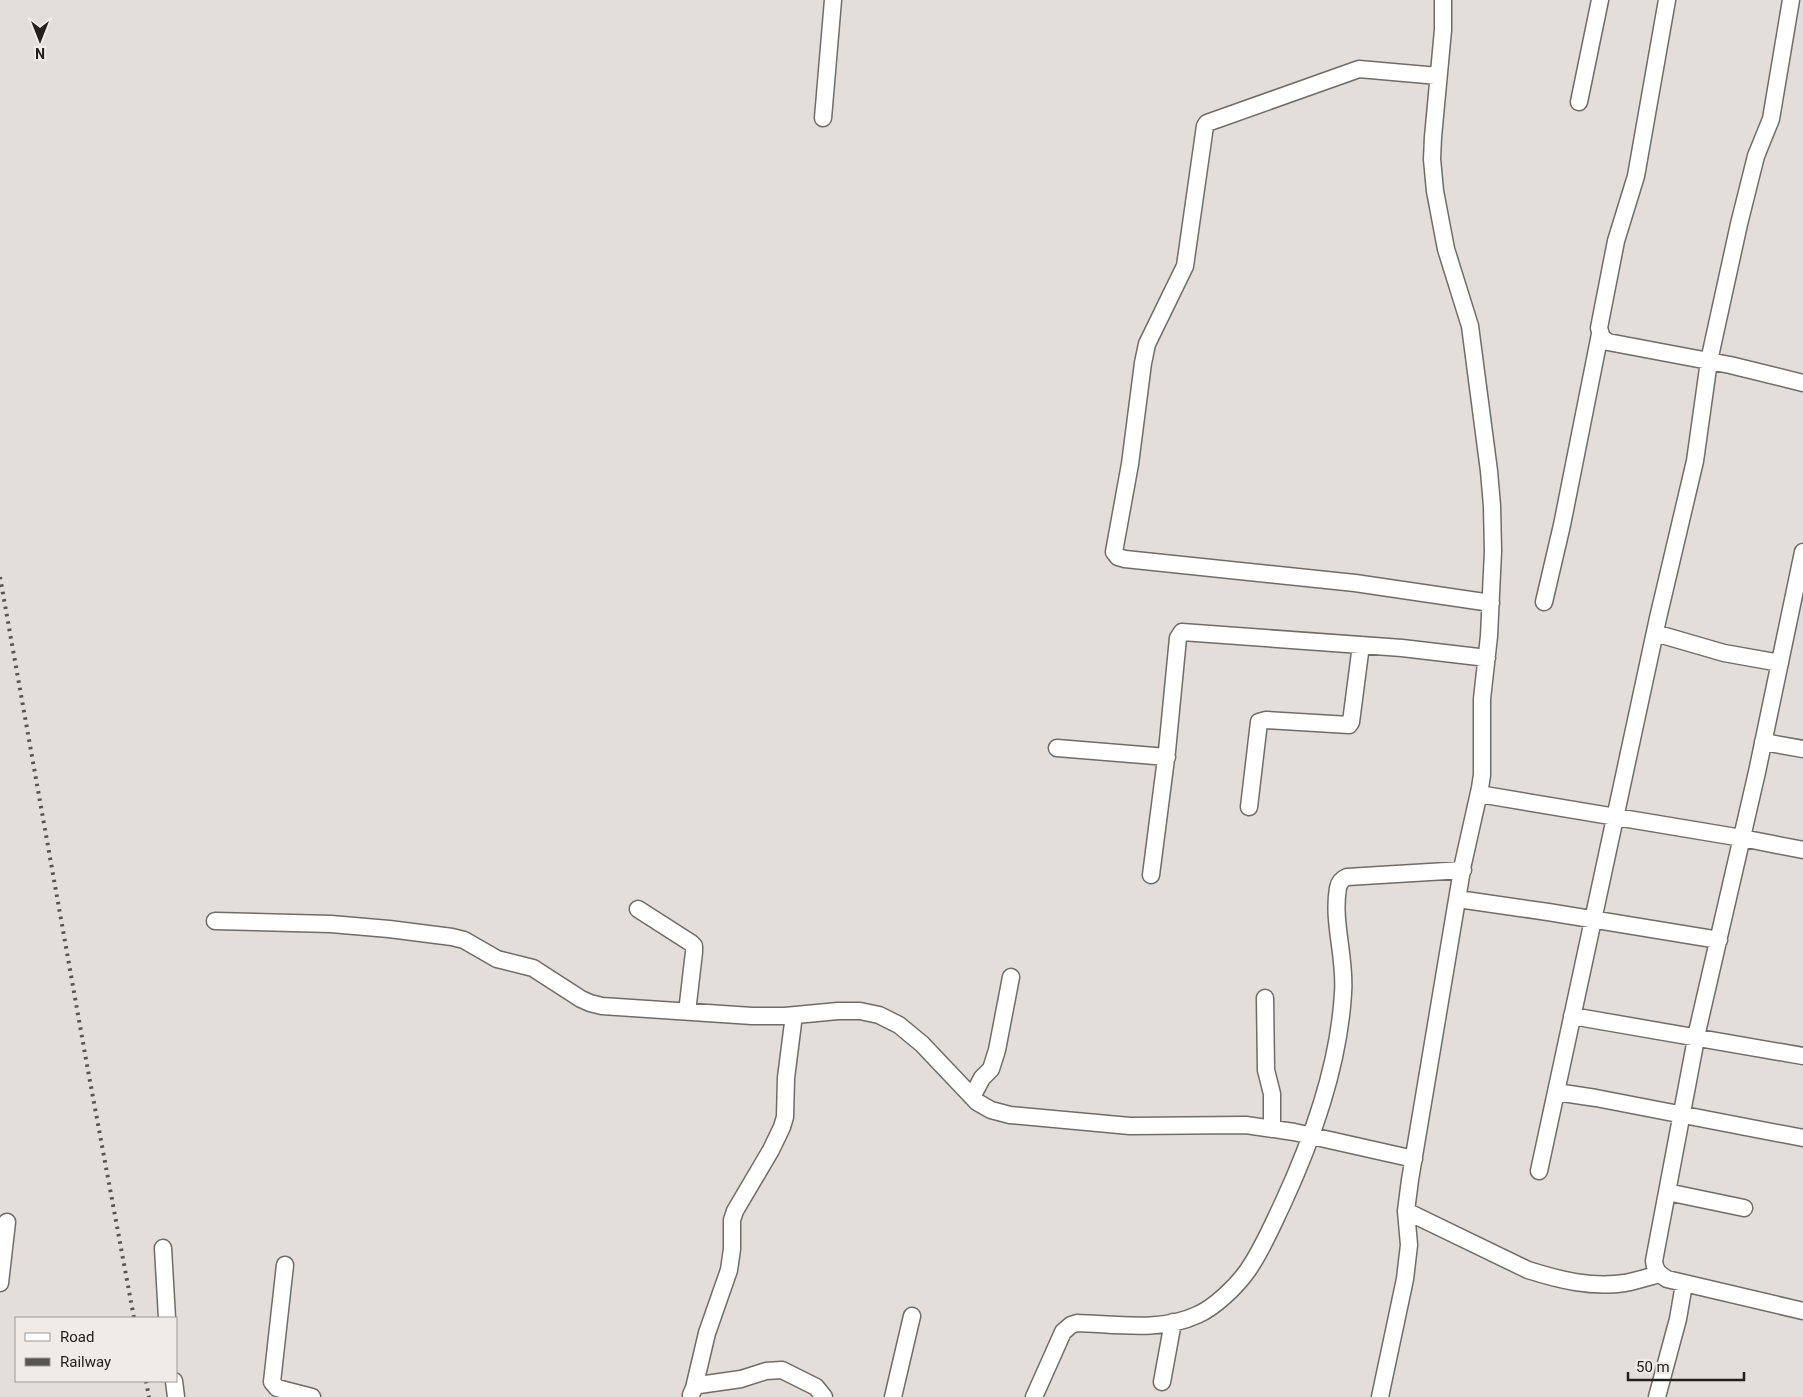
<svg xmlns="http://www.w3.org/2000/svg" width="1803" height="1397" viewBox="0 0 1803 1397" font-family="Roboto,sans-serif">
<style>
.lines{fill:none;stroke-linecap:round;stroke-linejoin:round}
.minor-casing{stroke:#706c67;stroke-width:19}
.minor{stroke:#fff;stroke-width:16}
.rail{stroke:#575552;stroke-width:4;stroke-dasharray:2.5 5;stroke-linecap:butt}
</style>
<rect width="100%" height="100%" fill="#e3deda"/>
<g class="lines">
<!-- minor casing -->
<g class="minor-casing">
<path id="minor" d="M1667 0 1636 176 1616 241 1599 328 1602 338 1608 342 1730 365 1803 383
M1438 76 1359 69 1207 123 1205 126 1185 266 1147 344 1143 363 1130 464 1114 552 1118 557 1125 559 1355 583 1491 603
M1579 102 1600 0
M823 118 833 0
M1803 552 1757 772 1698 1028 1654 1261C1655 1271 1659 1274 1667 1279L1803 1311
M1544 602 1562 525 1600 334
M1655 633 1724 653 1780 663
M1763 742 1803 749
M1057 748 1167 757
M1479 794 1742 838 1803 850
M1249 807 1259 722 1266 720 1349 725 1351 722 1361 645
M1151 875 1167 751 1178 638 1182 632 1402 648 1487 658
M1458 899 1548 912 1719 940
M638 909 691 943 694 946V952L687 1012
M215 921 331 924 389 929 452 937 464 940 497 959 533 968 581 999 590 1003 602 1006 752 1016H785L838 1011H860L879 1015 899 1025 922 1044 977 1102 991 1110 1010 1115 1130 1126 1246 1125 1294 1132 1414 1159
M1265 998 1266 1070 1272 1094V1129
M1572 1016 1803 1056
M1556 1092 1596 1098 1803 1138
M972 1097 982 1078 991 1069 997 1050 1011 977
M1539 1171 1658 618 1695 461 1709 361 1739 224 1756 156 1771 119 1791 0
M1667 1192 1744 1208
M1406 1211 1528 1270C1560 1280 1591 1288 1625 1283 1636 1281 1648 1277 1659 1274
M163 1248 167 1318
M285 1265 272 1382 277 1388 312 1397
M0 1283 7 1222
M174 1381 176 1397
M1162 1382 1173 1322
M694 1388 707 1333 729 1270 732 1249V1220L735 1211 771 1150 782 1127 785 1117 786 1078 794 1015
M691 1395 694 1388 699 1385 741 1379 766 1371 782 1370 816 1387 824 1397
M893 1397 912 1316
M1034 1397 1063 1332 1071 1325 1077 1323C1115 1324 1161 1332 1197 1315 1214 1308 1237 1286 1248 1270 1262 1250 1272 1226 1283 1203 1313 1138 1339 1066 1343 993 1346 958 1332 923 1338 888 1339 882 1342 879 1347 877L1463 870
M1380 1397 1405 1279 1409 1245 1406 1211 1410 1180 1463 864 1480 788 1482 775V699L1489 636 1493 551 1492 506 1489 471 1470 326 1446 249 1435 191 1432 159 1433 137 1443 30V0
M1657 1397 1678 1319 1684 1284"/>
</g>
<!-- minor -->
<use href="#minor" class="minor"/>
<!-- rail -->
<path class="rail" d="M0 577 87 1065 134 1318
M146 1381 149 1397"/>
</g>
<!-- legend -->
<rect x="15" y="1317" width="162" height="65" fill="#f0ebe7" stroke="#9d9a97"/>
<rect x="25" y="1333" width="25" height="8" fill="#ffffff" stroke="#9d9a97"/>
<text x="60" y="1342" font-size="15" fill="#21201e">Road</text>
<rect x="25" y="1358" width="25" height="8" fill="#575552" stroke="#9d9a97"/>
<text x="60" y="1367" font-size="15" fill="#21201e">Railway</text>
<!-- north arrow -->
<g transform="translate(40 40) rotate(180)" stroke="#f0ebe7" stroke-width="4" paint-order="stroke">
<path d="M0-4L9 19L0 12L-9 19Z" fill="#21201e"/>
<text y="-8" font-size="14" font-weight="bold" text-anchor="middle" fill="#21201e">N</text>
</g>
<!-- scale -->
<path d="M1628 1372v8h116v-8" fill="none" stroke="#21201e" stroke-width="2.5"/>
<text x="1636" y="1372" font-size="15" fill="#21201e" stroke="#f0ebe7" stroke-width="4" paint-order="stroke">50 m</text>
</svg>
